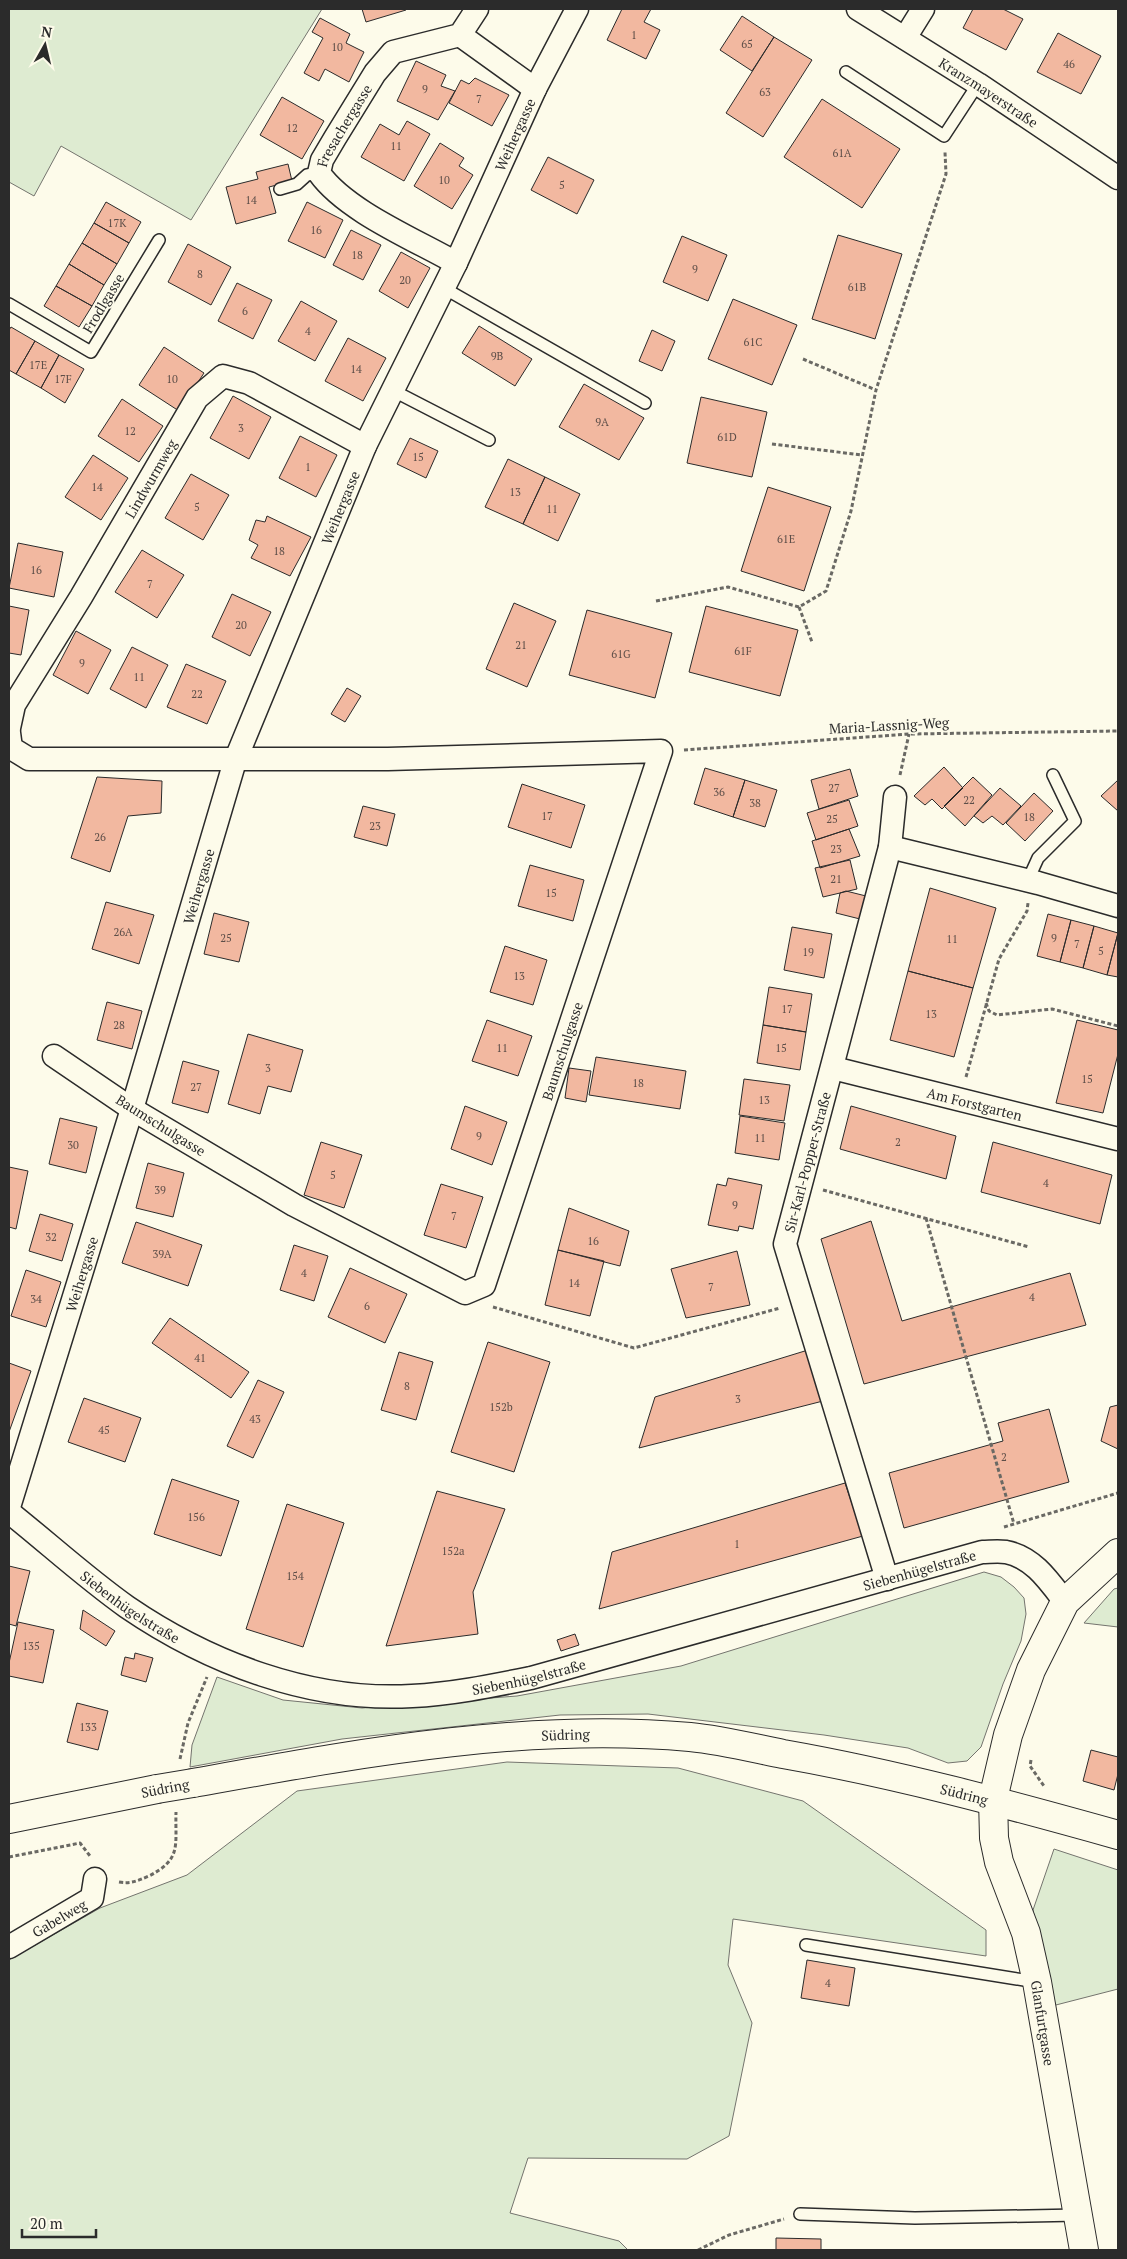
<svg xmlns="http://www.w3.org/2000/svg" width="1127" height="2259" viewBox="0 0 1127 2259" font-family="'PT Serif',serif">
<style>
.green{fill:#deebd1;stroke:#74746e}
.building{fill:#f2b8a0;stroke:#2b2b2b}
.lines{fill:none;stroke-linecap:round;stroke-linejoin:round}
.lane-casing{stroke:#2b2b2b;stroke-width:14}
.street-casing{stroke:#2b2b2b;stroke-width:25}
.secondary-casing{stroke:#2b2b2b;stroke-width:30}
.primary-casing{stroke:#2b2b2b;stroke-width:30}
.path{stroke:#6a6964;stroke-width:3;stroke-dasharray:4 2.5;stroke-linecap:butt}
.lane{stroke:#fdfbea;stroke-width:11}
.street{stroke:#fdfbea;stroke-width:22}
.secondary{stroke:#fdfbea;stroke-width:28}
.primary{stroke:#fdfbea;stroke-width:28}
.primary-bridge-casing{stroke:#2b2b2b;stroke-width:30;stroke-linecap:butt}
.primary-bridge{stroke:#fdfbea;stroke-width:28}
.labels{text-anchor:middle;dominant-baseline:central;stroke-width:4;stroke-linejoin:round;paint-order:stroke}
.number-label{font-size:11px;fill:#5d4e48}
.street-label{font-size:14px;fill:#2b2b2b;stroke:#fdfbea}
</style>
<rect width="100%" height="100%" fill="#fdfbea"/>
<!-- green -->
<path class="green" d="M9 9H322L191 220 61 146 34 196 9 182Z
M984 1572 1001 1577 1014 1587 1024 1598 1026 1614 1021 1641 1003 1684 981 1747 967 1761 948 1763 908 1748 824 1735 648 1714 560 1715 342 1739 190 1767 192 1745 217 1677 283 1700 362 1708 517 1696 681 1666Z
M1118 1588V1627L1084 1623 1114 1589Z
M507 1762 678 1768 803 1801 986 1930V1956L733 1919 728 1965 752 2023 729 2136 687 2159 528 2158 510 2213 619 2241 628 2250H9V1960L100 1908 187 1875 297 1791Z
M1054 1849 1118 1870V1989L1052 2006 1033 1910Z"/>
<!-- building -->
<path class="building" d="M362 9H406V10L366 22Z
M622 9H651L644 22 660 30 646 59 607 40Z
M973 9H1003L1023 19 1006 50 963 28Z
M742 16 774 37 752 71 720 50Z
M320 18 350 34 346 43 364 52 349 82 325 69 319 81 304 73 323 38 312 32Z
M1058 33 1101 56 1081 94 1037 72Z
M774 37 812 60 763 137 726 113Z
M416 61 446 75 441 86 455 91 438 120 397 101Z
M475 78 509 95 492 126 449 103 461 80 469 84Z
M282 97 324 121 302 159 260 135Z
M822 99 900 149 862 208 784 157Z
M407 121 430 134 404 181 361 157 380 124 399 135Z
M440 143 464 158 459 166 473 175 452 209 414 186Z
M548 157 594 180 577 214 531 190Z
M288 164 292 181 269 187 276 213 236 224 226 187 258 179 256 172Z
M106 202 141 222 129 243 94 223Z
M307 202 343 220 325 258 288 241Z
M94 223 129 243 117 264 82 243Z
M351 230 381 245 363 280 333 265Z
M838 235 902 254 875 339 812 319Z
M682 236 727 255 708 301 663 282Z
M82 243 117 264 104 285 69 264Z
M188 244 231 267 211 305 168 282Z
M401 252 430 268 408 308 379 291Z
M69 264 104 285 92 306 56 286Z
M237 283 272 300 253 339 218 321Z
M56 286 92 306 79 327 44 306Z
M733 299 797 325 772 385 708 359Z
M301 301 337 321 315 361 278 341Z
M479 326 532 359 515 386 462 353Z
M11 327 35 341 16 374 9 370V330Z
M652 330 675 341 662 371 639 361Z
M348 338 386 358 363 401 325 381Z
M35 341 59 355 41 388 16 374Z
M164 347 204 373 179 411 139 385Z
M59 355 84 369 65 403 41 388Z
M584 384 644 418 619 460 559 427Z
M233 396 271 417 249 459 210 438Z
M701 397 767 412 752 477 687 463Z
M122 399 163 426 139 462 98 436Z
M300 436 337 455 316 497 279 478Z
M410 438 438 451 426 478 397 464Z
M93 455 128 478 101 520 65 497Z
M508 459 545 477 523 524 485 507Z
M191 474 229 495 203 540 165 518Z
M545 477 580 494 558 541 523 524Z
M768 487 831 507 804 591 741 571Z
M267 516 311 537 290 576 251 558 258 545 249 540 256 520 265 522Z
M18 543 63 552 54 597 9 588Z
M142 550 184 575 157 618 115 592Z
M232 594 271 612 250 656 212 637Z
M514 603 556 621 527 687 486 669Z
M9 606 29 610 21 655 9 653Z
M706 606 798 630 780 696 689 672Z
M587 610 672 633 655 698 569 675Z
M76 631 111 650 88 694 53 675Z
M132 647 168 665 146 708 110 689Z
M186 664 226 681 207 724 167 707Z
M347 688 361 696 345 722 331 714Z
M944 767 963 788 942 809 932 799 925 805 914 796Z
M705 768 745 780 733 817 694 804Z
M850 769 858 796 819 809 811 780Z
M97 777 162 781 161 813 128 816 110 872 71 858Z
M973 777 992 795 965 826 944 806Z
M745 780 777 790 765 827 733 817Z
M1118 780V811L1101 796Z
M522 784 585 805 571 848 508 827Z
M1000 788 1021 806 1003 825 992 816 983 823 974 816Z
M1034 793 1053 811 1025 841 1006 823Z
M849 800 858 826 816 840 807 813Z
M363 806 395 814 387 846 354 837Z
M849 829 860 856 820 868 812 841Z
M850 860 857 889 823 897 815 868Z
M530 865 584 880 573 921 518 906Z
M930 888 996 908 973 988 908 971Z
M846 891 866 896 860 919 836 913 840 893Z
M106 902 154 915 139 964 92 949Z
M214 913 249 922 239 962 204 954Z
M1048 914 1071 920 1060 962 1037 956Z
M1071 920 1094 926 1083 968 1060 962Z
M1094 926 1118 933 1107 975 1083 968Z
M792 927 832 934 824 978 784 970Z
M1118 933V977L1107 975Z
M505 946 547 960 533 1005 490 992Z
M908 971 973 988 954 1057 890 1040Z
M769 987 812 994 806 1032 763 1025Z
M107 1002 142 1011 132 1049 97 1040Z
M487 1020 532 1036 518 1076 472 1061Z
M1077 1020 1118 1030V1054L1103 1113 1056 1103Z
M763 1025 806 1032 800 1070 757 1063Z
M248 1034 303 1050 291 1092 268 1086 260 1114 228 1104Z
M596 1057 686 1071 680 1109 589 1095Z
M183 1061 219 1071 208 1113 172 1103Z
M569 1068 591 1071 586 1102 565 1098Z
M744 1079 790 1085 784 1121 739 1115Z
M465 1106 507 1122 492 1165 451 1149Z
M851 1106 956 1136 946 1179 840 1149Z
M740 1116 785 1123 779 1160 735 1153Z
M60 1118 97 1127 86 1173 49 1164Z
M321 1142 362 1155 344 1208 304 1195Z
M993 1142 1112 1175 1100 1224 981 1192Z
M148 1163 184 1173 173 1217 136 1208Z
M9 1167 28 1171 16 1229 9 1227Z
M728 1178 762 1185 753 1229 739 1226 738 1231 708 1225 717 1184 726 1186Z
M441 1184 483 1197 466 1248 424 1235Z
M569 1208 629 1231 620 1266 558 1250Z
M40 1214 73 1224 62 1261 29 1251Z
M871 1221 902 1321 1070 1273 1086 1325 864 1384 821 1239Z
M136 1222 202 1245 188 1286 122 1263Z
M294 1245 328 1256 314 1301 280 1290Z
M558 1250 604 1261 590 1316 545 1305Z
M737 1251 750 1305 686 1318 671 1269Z
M350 1268 407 1294 385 1343 328 1317Z
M26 1270 61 1282 46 1327 11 1316Z
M170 1318 249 1372 231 1398 152 1343Z
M488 1342 550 1362 514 1472 451 1452Z
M808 1350 823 1401 639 1448 655 1397Z
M399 1352 433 1362 416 1420 381 1410Z
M9 1363 31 1371 9 1432Z
M258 1380 284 1392 253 1458 227 1446Z
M84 1398 141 1418 125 1462 68 1442Z
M1118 1405V1449L1101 1441 1110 1407Z
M1049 1409 1069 1482 904 1528 889 1473 1003 1441 998 1423Z
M172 1479 239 1501 221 1556 154 1534Z
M845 1483 863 1536 599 1609 612 1552Z
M437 1491 505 1509 473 1592 478 1634 386 1646Z
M287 1504 344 1523 303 1647 246 1629Z
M9 1566 30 1571 16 1626 9 1624Z
M83 1610 115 1631 106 1646 80 1629Z
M18 1622 54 1630 43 1683 9 1676V1663Z
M575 1634 579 1645 561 1651 557 1640Z
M135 1653 153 1658 146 1682 121 1675 125 1657 134 1659Z
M77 1703 108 1711 98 1750 67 1742Z
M1091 1750 1118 1757V1774L1114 1790 1083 1781Z
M807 1960 855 1968 849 2006 801 1998Z
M776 2238 821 2239V2250H776Z"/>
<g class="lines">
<!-- lane casing -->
<g class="lane-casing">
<path id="lane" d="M846 72 944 136 978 84
M280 189 297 184 307 175 319 173
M442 287 645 403
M9 304 91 352 159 240
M392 390 489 440
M1028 880 1038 858 1075 821 1053 775
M806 1945 1036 1982
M800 2214 915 2218 1078 2215"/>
</g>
<!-- street casing -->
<g class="street-casing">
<g id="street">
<path id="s1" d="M858 9 978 84 1118 178"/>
<path d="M460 35 535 89"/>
<path d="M905 38 923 9"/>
<path id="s2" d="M456 263C414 239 346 211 319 173L322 160 335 138 375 73 393 52 460 35 477 9"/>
<path id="s3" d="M9 728 14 705 81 597 197 398 223 376 249 383 365 446"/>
<path d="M9 733 11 748 29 759H388L661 751 484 1285 465 1293 294 1205 132 1109 54 1056"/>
<path d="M890 847 1038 883 1118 906"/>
<path id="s4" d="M833 1068 1118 1139"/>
<path id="s5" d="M9 1507 132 1109 235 761 365 446 456 263 535 89 577 9"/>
<path id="s6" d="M9 1512C48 1543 86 1578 127 1607 209 1663 311 1702 412 1696 452 1694 491 1686 531 1678L982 1552C989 1552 998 1551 1006 1552 1033 1557 1049 1581 1065 1602"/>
<path id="s7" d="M887 1579 785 1244 890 847 895 797"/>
<path id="s8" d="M9 1947 92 1898 95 1879"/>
</g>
</g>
<!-- secondary casing -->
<g class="secondary-casing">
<path id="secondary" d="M1084 2250 1037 1982 1026 1933 999 1862 994 1838 993 1799 1008 1735 1031 1670 1065 1602 1118 1553"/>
</g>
<!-- primary casing -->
<g class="primary-casing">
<g id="primary">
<path id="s9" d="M193 1783C356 1754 524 1722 690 1737 721 1740 753 1748 783 1754 897 1774 1007 1804 1118 1835"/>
<path d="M9 1819 157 1789"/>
</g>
</g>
<!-- path -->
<path class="path" d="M803 359 876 390
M772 444 862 455
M656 601 728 587 799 607 826 591 851 511 876 390 946 174 945 152
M799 607 812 642
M684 750 909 734 1118 731
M900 775 909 734
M986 1003 989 1011 997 1015 1052 1009 1118 1026
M966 1077 999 959 1027 911 1028 903
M823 1190 1029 1247
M926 1218 1014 1524
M493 1307 634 1348 780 1308
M1004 1527 1118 1493
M180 1759 188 1723 207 1677
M1031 1760 1030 1766 1044 1786
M9 1857 80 1843 90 1856
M119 1882C131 1884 137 1881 149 1876 182 1859 175 1846 176 1812
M698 2250 729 2235 784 2219"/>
<!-- lane -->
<use href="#lane" class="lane"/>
<!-- street -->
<use href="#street" class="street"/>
<!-- secondary -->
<use href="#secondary" class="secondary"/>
<!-- primary -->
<use href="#primary" class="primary"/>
<!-- primary-bridge casing -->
<g class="primary-bridge-casing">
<path id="primary-bridge" d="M157 1789 193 1783"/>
</g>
<!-- primary-bridge -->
<use href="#primary-bridge" class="primary-bridge"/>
</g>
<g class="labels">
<!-- number labels -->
<g class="number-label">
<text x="634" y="35">1</text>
<text x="747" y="44">65</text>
<text x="337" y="47">10</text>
<text x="1069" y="64">46</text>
<text x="425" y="89">9</text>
<text x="765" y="92">63</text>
<text x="479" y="99">7</text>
<text x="292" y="128">12</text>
<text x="396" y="146">11</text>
<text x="842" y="153">61A</text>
<text x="444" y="180">10</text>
<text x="562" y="185">5</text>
<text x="251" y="200">14</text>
<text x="117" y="223">17K</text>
<text x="316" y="230">16</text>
<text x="357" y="255">18</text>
<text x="695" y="269">9</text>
<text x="200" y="274">8</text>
<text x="405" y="280">20</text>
<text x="857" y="287">61B</text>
<text x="245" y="311">6</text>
<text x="308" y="331">4</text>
<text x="753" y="342">61C</text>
<text x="497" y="356">9B</text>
<text x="38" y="365">17E</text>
<text x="356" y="369">14</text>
<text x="63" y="379">17F</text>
<text x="172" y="379">10</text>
<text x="602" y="422">9A</text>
<text x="241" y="428">3</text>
<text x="130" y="431">12</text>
<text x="727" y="437">61D</text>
<text x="418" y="457">15</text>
<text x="308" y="467">1</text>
<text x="97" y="487">14</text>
<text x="515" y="492">13</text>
<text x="197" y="507">5</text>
<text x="552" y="509">11</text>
<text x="786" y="539">61E</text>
<text x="279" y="551">18</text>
<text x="36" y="570">16</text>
<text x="150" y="584">7</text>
<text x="241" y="625">20</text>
<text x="521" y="645">21</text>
<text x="743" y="651">61F</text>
<text x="621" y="654">61G</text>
<text x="82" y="663">9</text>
<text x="139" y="677">11</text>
<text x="197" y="694">22</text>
<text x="834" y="788">27</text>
<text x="719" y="792">36</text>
<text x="969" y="800">22</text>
<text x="755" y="803">38</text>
<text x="547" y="816">17</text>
<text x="1029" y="817">18</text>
<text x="832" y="819">25</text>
<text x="375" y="826">23</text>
<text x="100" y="837">26</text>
<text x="836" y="849">23</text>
<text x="836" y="879">21</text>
<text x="551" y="893">15</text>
<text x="123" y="932">26A</text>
<text x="226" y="938">25</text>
<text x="1054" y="938">9</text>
<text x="952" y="939">11</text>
<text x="1077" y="944">7</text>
<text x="1101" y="951">5</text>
<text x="808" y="952">19</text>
<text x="519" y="976">13</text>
<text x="787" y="1009">17</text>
<text x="931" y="1014">13</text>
<text x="119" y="1025">28</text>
<text x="502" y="1048">11</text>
<text x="781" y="1048">15</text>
<text x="268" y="1068">3</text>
<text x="1087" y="1079">15</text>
<text x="638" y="1083">18</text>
<text x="196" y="1087">27</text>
<text x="764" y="1100">13</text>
<text x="479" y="1136">9</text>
<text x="760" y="1138">11</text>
<text x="898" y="1142">2</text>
<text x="73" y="1145">30</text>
<text x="333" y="1175">5</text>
<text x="1046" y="1183">4</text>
<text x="160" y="1190">39</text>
<text x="735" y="1205">9</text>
<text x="454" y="1216">7</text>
<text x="51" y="1237">32</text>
<text x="593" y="1241">16</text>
<text x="162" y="1254">39A</text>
<text x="304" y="1273">4</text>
<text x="574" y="1283">14</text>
<text x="711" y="1287">7</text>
<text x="1032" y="1297">4</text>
<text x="36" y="1299">34</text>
<text x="367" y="1306">6</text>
<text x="200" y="1358">41</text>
<text x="407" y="1386">8</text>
<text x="738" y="1399">3</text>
<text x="501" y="1407">152b</text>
<text x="255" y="1419">43</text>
<text x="104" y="1430">45</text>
<text x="1004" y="1457">2</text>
<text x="196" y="1517">156</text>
<text x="737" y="1544">1</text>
<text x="453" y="1551">152a</text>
<text x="295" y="1576">154</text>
<text x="31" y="1646">135</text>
<text x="88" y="1727">133</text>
<text x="828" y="1983">4</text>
</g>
<!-- street labels -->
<g class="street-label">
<text stroke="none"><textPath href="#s1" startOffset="155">Kranzmayerstraße</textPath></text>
<text stroke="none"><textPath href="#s2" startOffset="219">Fresachergasse</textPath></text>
<text stroke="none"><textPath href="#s5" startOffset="1466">Weihergasse</textPath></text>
<text transform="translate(103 303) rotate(-59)">Frodlgasse</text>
<text stroke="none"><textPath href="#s3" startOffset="288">Lindwurmweg</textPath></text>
<text stroke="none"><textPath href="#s5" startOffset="1054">Weihergasse</textPath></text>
<text transform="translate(889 725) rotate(-3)">Maria-Lassnig-Weg</text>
<text stroke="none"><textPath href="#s5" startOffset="649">Weihergasse</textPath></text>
<text transform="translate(562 1051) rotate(-72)">Baumschulgasse</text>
<text stroke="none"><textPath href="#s4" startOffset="146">Am Forstgarten</textPath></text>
<text transform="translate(161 1125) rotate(32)">Baumschulgasse</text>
<text stroke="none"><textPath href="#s7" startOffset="435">Sir-Karl-Popper-Straße</textPath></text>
<text stroke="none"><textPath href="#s5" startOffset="244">Weihergasse</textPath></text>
<text stroke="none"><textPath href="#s6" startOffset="979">Siebenhügelstraße</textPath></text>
<text stroke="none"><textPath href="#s6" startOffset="154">Siebenhügelstraße</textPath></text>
<text stroke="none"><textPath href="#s6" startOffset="574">Siebenhügelstraße</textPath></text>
<text stroke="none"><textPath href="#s9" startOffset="376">Südring</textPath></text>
<text transform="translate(165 1788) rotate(-11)">Südring</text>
<text stroke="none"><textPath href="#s9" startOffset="781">Südring</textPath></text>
<text stroke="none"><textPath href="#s8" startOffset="58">Gabelweg</textPath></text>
<text transform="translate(1043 2023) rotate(81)">Glanfurtgasse</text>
</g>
</g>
<!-- border -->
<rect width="1127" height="2259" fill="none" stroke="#2b2b2b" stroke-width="20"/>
<!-- north arrow -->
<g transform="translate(45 45) rotate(8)" stroke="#fdfbea" stroke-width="4" paint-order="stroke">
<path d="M0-4L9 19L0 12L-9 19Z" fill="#2b2b2b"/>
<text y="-8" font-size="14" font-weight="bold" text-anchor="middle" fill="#2b2b2b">N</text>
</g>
<!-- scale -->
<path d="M22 2229v8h74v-8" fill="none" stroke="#2b2b2b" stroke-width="2.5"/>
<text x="30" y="2229" font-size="15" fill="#2b2b2b" stroke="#fdfbea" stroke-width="4" paint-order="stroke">20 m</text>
</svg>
